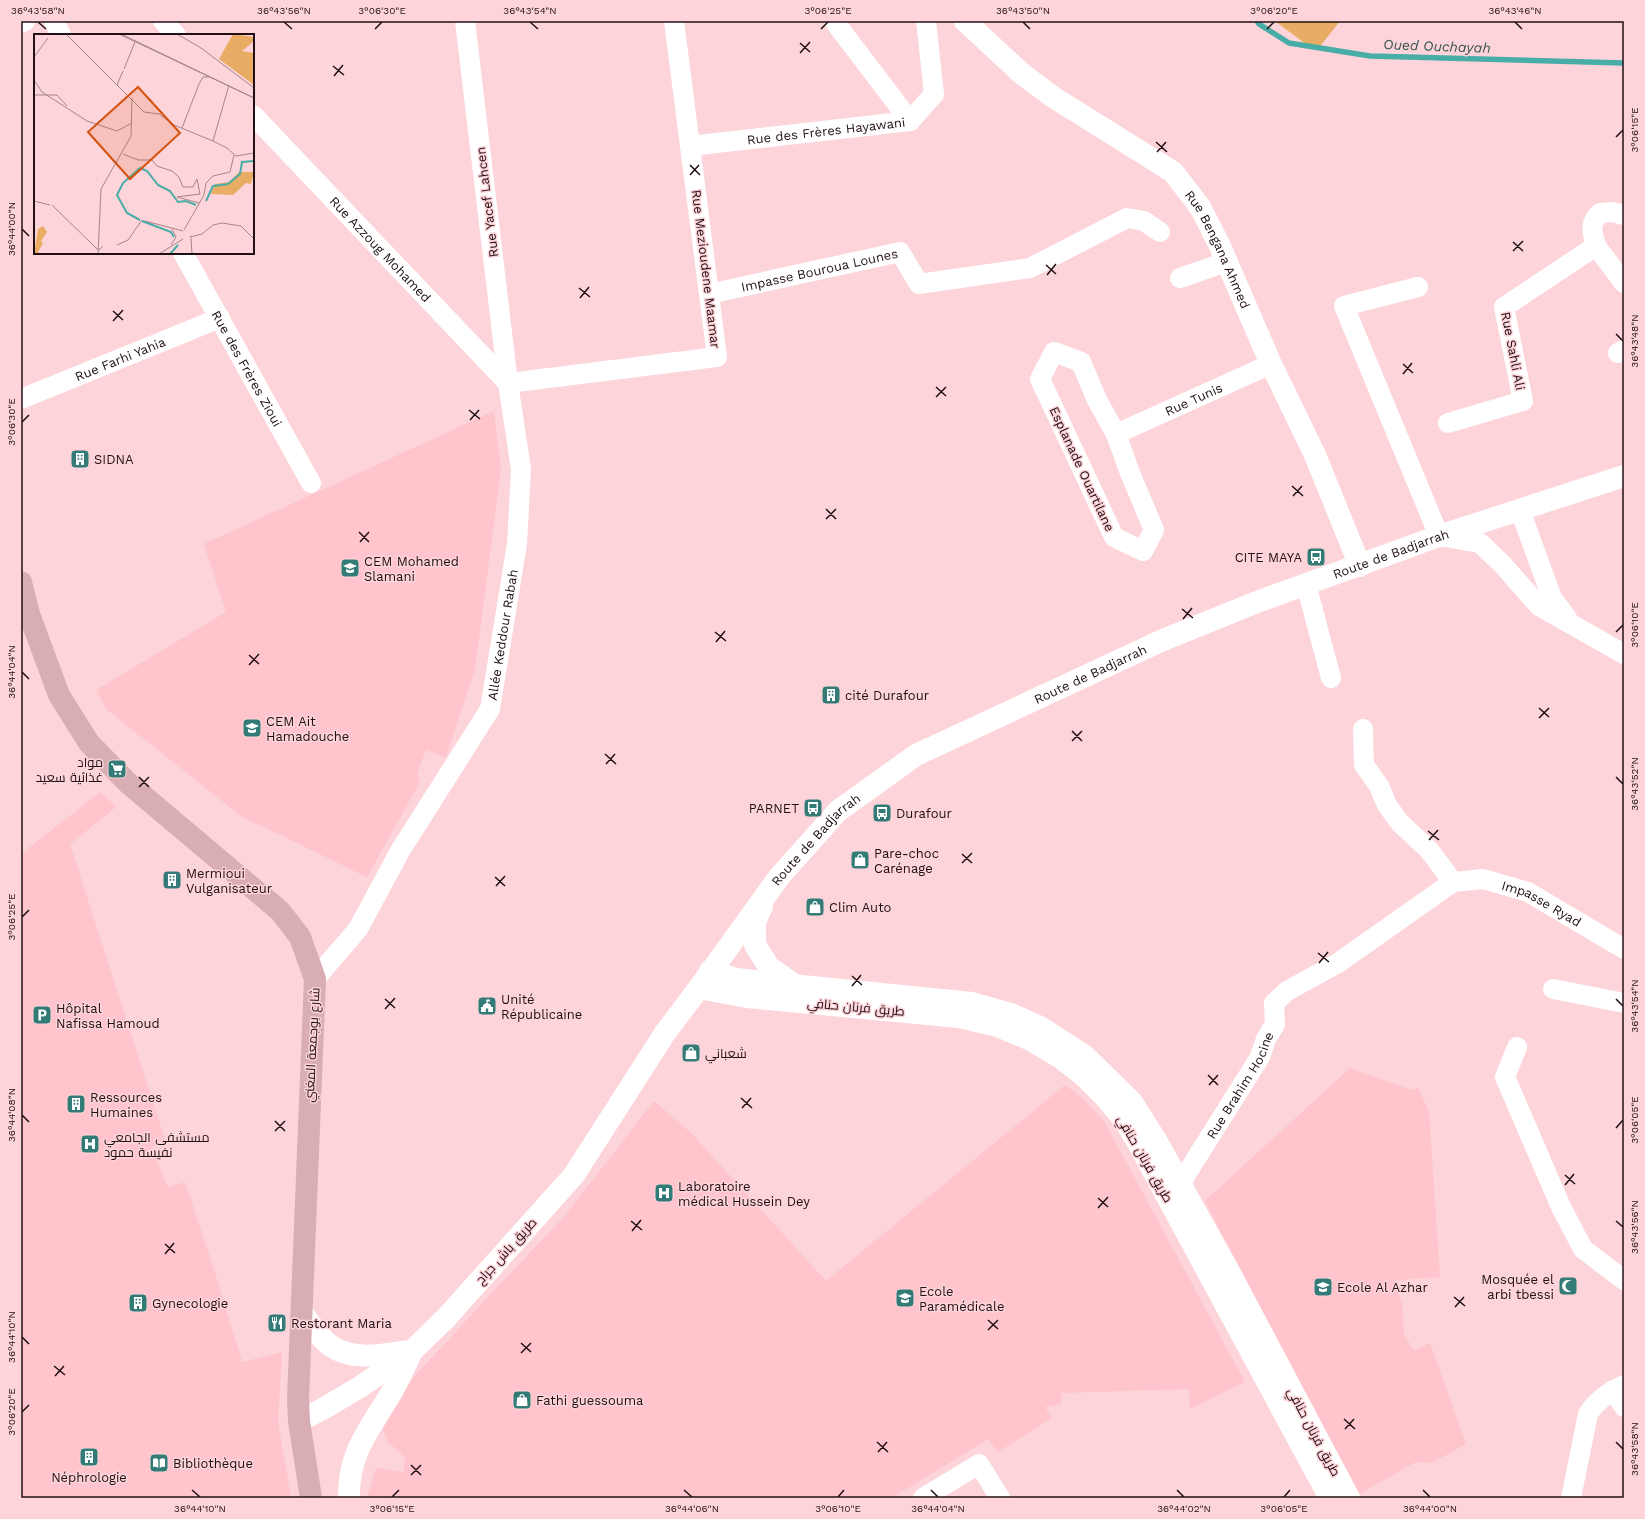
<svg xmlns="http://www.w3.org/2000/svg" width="1645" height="1519" viewBox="0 0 1645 1519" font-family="'Work Sans',Cairo,sans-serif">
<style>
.built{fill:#ffc4cc}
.green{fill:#e9ac65}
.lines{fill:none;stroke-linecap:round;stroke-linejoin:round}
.stream{stroke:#49ada7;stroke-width:5.5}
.minor{stroke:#fff;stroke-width:20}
.tertiary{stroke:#fff;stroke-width:22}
.secondary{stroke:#fff;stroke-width:22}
.primary{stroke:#d9adb4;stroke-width:22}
.ticks{fill:none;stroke:#211013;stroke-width:1.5}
.labels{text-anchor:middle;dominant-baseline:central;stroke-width:3;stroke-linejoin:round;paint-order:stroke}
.street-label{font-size:13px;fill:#211013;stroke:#fdd4d9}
.poi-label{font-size:13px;fill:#211013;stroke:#fdd4d9;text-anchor:start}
.water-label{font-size:14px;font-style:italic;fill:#345350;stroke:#fdd4d9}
.inset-river{fill:none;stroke:#49ada7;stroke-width:2}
.inset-road{fill:none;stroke:#a5868a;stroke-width:1}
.view{fill:#d4520d;fill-opacity:0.15;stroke:#d4520d;stroke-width:2}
.inset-edge{fill:none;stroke:#211013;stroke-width:2}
.neatline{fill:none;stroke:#211013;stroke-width:1.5}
.ticks-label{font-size:10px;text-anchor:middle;fill:#211013}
</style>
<rect width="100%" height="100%" fill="#fdd4d9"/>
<!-- built -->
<path class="built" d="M494 411 501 470 475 669 446 757 426 750 417 774 420 782 367 877 241 816 106 709 96 690 226 612 204 544Z
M100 792 116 807 70 844 165 1140 152 1147 168 1188 185 1182 218 1282 242 1362 282 1352 278 1422 291 1498H21V854Z
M1350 1068 1411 1090 1418 1087 1429 1112 1440 1277 1397 1280 1398 1294 1402 1302 1404 1334 1414 1351 1430 1343 1466 1444 1432 1463 1416 1462 1359 1494 1205 1201Z
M1065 1085 1081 1097 1104 1121 1245 1382 1190 1409 1189 1389 1061 1393V1404L1045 1407 1052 1418 998 1452 988 1439 892 1498H367L376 1468 404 1472 405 1457 387 1441 383 1429 393 1409 414 1377 498 1286 564 1217 654 1101 691 1133 826 1281Z"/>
<!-- green -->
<path class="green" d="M1275 21H1340L1318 49 1311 48Z"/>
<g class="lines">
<!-- stream -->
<path class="stream" d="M1257 21 1259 24 1289 43 1370 56 1624 63"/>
<!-- minor -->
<g class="minor">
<path d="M54 21 61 35"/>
<path d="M163 21 176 35"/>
<path d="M21 23 25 21"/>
<path id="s1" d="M253 115 508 383"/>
<path d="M910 121 934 94 926 21"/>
<path id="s2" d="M690 146 910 121 834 21"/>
<path d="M1596 246C1592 233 1589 223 1600 213L1612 212 1624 215"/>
<path id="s3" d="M183 253 311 483"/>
<path d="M1180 278 1226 262"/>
<path d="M1418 287 1344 306 1439 536 1480 543 1502 564 1539 606 1624 654"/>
<path id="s4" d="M709 294 900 252 919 284 1030 268 1127 218 1144 221 1160 232"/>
<path d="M1054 352 1081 362 1097 400 1116 434 1130 473 1154 530 1143 551 1114 537 1040 379Z"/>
<path d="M1618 353 1624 350"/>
<path d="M508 383 717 357 674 21"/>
<path id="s5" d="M21 399 220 318"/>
<path d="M1448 423 1523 401 1504 307 1596 246 1624 283"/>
<path id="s6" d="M1116 434 1271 364"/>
<path d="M1520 510 1552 598 1567 618"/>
<path d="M1306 584 1331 678"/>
<path d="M1363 729 1364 765 1379 786 1387 805 1400 823 1429 850 1453 882"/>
<path id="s7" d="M315 979 358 929 400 851 490 709 517 544 521 469 508 383 465 21"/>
<path d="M1553 989 1624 1003"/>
<path d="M1517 1047 1505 1077 1561 1207 1583 1249 1624 1280"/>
<path id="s8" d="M1180 1184 1260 1057 1266 1039 1275 1024 1274 1003 1287 991 1338 963 1453 882 1483 879 1528 892 1624 949"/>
<path d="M1613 1390 1624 1407"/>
<path d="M923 1498 979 1464 1000 1498"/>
<path d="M1571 1498 1588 1414C1596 1401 1609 1392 1624 1385"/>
</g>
<!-- tertiary -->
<path class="tertiary" id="s9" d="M965 21 1021 73 1053 97 1173 172 1200 207 1219 244 1271 364 1315 455 1360 566"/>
<!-- secondary -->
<g class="secondary">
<path d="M762 906 755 922V945L769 967 793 984"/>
<path d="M710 971 737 979 762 982 972 1003 1011 1014 1040 1027 1085 1056 1132 1102 1156 1140 1227 1268 1349 1498"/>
<path d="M699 988 747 997 959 1017 998 1026 1031 1040 1061 1058 1083 1075 1104 1096 1123 1118 1137 1141 1330 1498"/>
<path d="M303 1314C311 1325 320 1338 331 1346 354 1362 385 1354 410 1351"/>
<path id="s10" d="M299 1421 321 1410 360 1387 413 1350 446 1318 574 1175 665 1033 699 988 779 877 838 811 916 755 1163 640 1257 602 1439 536 1624 476"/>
<path d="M349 1498C348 1451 371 1428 393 1390 400 1377 406 1364 412 1351"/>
</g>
<!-- primary -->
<path class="primary" d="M21 582 29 614 59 695 89 743 128 783 280 911 300 937 315 979 298 1399 299 1421 311 1498"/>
</g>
<!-- ticks -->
<path class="ticks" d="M38 22 46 29M284 22 292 29M530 22 538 29M1023 22 1030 29M1515 22 1522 29M375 29 382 22M821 29 828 22M1267 29 1274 22M800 43 810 52M800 53 810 42M333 66 344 75M334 76 343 65M1616 137 1623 130M1156 142 1167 152M1157 152 1166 142M690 165 700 175M690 175 699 165M22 229 29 236M1513 242 1523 251M1513 251 1523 241M1046 265 1056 274M1047 275 1056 264M579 288 590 297M580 298 589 287M113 311 123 320M113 321 123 310M1616 334 1623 341M1403 364 1413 373M1403 374 1412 363M936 387 946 396M936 397 946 387M469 410 480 419M470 420 479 410M22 422 29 415M1292 486 1303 496M1293 496 1302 486M826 509 836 519M826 519 836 509M359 532 369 542M360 542 369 532M1182 609 1193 618M1183 619 1192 608M715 632 726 641M1616 632 1623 625M716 642 725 631M249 655 259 664M249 665 259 654M22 672 29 679M1539 708 1549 717M1539 718 1549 708M1072 731 1082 741M1072 741 1082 731M605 754 616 764M606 764 615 754M139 777 149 787M1616 777 1623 784M139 787 149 777M1428 831 1439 840M1429 840 1438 830M962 854 972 863M962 863 972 853M495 877 505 886M496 886 505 876M22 917 29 910M1318 953 1329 962M1319 963 1328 952M852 976 862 985M852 986 861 975M385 999 395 1008M1616 999 1623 1006M385 1009 395 998M1208 1075 1218 1085M1209 1085 1218 1075M741 1098 752 1108M742 1108 751 1098M22 1115 29 1122M275 1121 285 1131M1616 1128 1623 1120M275 1131 285 1121M1565 1175 1575 1184M1565 1185 1574 1174M1098 1198 1108 1207M1098 1208 1108 1197M631 1221 642 1230M1616 1221 1623 1227M632 1231 641 1220M165 1244 175 1253M165 1254 174 1243M1454 1297 1465 1306M1455 1307 1464 1297M988 1320 998 1329M988 1330 998 1320M22 1337 29 1344M521 1343 531 1352M521 1353 531 1343M54 1366 65 1375M55 1376 64 1366M22 1412 29 1405M1344 1419 1355 1429M1345 1429 1354 1419M877 1442 888 1452M1616 1442 1623 1449M878 1452 887 1442M411 1465 421 1475M411 1475 421 1465M192 1490 200 1497M684 1490 692 1497M931 1490 938 1497M1177 1490 1184 1497M1423 1490 1430 1497M392 1497 399 1490M838 1497 844 1490M1284 1497 1290 1490"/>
<!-- icons -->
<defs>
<g id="building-square" transform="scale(1)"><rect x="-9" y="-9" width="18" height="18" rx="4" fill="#327b76" stroke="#fdd4d9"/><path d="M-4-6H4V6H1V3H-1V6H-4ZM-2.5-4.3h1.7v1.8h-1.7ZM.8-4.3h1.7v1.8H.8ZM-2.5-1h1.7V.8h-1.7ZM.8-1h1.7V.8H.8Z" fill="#fff"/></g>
<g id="bus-square" transform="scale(1)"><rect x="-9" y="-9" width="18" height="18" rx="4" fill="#327b76" stroke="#fdd4d9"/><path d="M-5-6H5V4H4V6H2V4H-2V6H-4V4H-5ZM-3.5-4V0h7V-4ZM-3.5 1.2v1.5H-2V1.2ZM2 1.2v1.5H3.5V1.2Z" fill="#fff"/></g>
<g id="school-square" transform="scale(1)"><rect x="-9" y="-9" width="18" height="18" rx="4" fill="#327b76" stroke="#fdd4d9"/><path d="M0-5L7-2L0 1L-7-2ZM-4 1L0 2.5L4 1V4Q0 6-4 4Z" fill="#fff"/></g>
<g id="supermarket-square" transform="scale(1)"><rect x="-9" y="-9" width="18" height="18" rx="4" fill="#327b76" stroke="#fdd4d9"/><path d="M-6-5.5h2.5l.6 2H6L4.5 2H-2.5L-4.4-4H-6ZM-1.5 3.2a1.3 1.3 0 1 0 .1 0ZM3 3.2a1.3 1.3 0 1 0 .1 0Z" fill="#fff"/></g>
<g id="shop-square" transform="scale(1)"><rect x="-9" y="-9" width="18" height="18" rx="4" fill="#327b76" stroke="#fdd4d9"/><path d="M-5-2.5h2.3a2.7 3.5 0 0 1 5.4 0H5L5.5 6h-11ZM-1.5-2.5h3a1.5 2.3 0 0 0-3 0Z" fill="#fff"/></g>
<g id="civic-square" transform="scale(1)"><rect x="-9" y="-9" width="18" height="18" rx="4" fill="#327b76" stroke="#fdd4d9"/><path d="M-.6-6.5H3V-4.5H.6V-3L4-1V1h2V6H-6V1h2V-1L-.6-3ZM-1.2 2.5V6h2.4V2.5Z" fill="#fff"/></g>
<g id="parking-square" transform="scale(1)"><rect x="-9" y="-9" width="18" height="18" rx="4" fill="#327b76" stroke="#fdd4d9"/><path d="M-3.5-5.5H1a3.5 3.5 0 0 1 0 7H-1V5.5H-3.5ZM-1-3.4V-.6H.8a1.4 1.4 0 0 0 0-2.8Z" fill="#fff"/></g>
<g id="hospital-square" transform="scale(1)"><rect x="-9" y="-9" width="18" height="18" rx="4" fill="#327b76" stroke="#fdd4d9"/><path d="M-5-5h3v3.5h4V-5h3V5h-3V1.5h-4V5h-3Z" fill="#fff"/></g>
<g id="mosque-square" transform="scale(1)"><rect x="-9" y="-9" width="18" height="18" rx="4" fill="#327b76" stroke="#fdd4d9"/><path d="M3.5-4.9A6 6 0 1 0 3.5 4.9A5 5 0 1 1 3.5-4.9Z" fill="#fff"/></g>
<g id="university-square" transform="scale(1)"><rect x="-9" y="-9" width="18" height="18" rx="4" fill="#327b76" stroke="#fdd4d9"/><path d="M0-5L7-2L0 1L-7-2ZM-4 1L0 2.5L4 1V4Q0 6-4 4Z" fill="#fff"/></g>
<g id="restaurant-square" transform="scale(1)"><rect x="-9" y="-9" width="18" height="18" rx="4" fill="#327b76" stroke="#fdd4d9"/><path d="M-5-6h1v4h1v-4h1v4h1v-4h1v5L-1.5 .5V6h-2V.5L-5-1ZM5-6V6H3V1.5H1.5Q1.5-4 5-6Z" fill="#fff"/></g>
<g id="library-square" transform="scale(1)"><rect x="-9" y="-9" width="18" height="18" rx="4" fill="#327b76" stroke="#fdd4d9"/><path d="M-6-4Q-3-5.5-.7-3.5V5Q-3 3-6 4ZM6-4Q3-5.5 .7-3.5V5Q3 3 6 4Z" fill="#fff"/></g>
</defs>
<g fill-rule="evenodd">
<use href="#building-square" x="80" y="459"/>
<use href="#bus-square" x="1316" y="557"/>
<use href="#school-square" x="350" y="568"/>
<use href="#building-square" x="831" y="695"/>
<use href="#school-square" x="252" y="728"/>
<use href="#supermarket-square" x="117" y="769"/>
<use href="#bus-square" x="813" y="808"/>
<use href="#bus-square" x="882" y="813"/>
<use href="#shop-square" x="860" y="860"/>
<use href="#building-square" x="172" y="880"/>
<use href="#shop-square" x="815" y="907"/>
<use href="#civic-square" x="487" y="1006"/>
<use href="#parking-square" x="42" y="1015"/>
<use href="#shop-square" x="691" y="1053"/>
<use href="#building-square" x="76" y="1104"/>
<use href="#hospital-square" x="90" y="1144"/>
<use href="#hospital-square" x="664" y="1193"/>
<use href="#mosque-square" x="1568" y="1286"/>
<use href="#school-square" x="1323" y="1287"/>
<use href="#university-square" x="905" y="1298"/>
<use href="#building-square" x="138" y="1303"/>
<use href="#restaurant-square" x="277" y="1323"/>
<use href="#shop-square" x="522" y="1400"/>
<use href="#building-square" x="89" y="1457"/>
<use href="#library-square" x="159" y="1463"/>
</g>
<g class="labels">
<!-- street labels -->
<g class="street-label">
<text stroke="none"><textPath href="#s2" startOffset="137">Rue des Frères Hayawani</textPath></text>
<text transform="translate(487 202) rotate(-97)">Rue Yacef Lahcen</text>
<text stroke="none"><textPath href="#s1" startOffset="185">Rue Azzoug Mohamed</textPath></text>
<text stroke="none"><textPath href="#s9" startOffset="348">Rue Bengana Ahmed</textPath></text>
<text transform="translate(706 269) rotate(83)">Rue Mezioudene Maamar</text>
<text stroke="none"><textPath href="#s4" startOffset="113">Impasse Bouroua Lounes</textPath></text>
<text transform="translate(1513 351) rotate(79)">Rue Sahli Ali</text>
<text stroke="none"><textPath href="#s5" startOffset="107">Rue Farhi Yahia</textPath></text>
<text stroke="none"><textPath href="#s3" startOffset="132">Rue des Frères Zioui</textPath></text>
<text stroke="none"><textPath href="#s6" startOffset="85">Rue Tunis</textPath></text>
<text transform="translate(1082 469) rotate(65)">Esplanade Ouartilane</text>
<text stroke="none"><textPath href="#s10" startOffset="1435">Route de Badjarrah</textPath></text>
<text stroke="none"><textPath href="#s7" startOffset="398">Allée Keddour Rabah</textPath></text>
<text stroke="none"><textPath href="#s10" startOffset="1111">Route de Badjarrah</textPath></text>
<text stroke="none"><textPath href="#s10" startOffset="787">Route de Badjarrah</textPath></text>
<text stroke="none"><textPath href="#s8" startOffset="518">Impasse Ryad</textPath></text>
<text transform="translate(856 1007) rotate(5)">طريق فرنان حنافي</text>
<text transform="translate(312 1045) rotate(-87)">شارع بوجمعة المغني</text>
<text stroke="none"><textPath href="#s8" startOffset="116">Rue Brahim Hocine</textPath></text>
<text transform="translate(1145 1159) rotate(60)">طريق فرنان حنافي</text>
<text transform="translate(506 1251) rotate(-48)">طريق باش جراح</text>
<text transform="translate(1314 1432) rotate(62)">طريق فرنان حنافي</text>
</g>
<!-- poi labels -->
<g class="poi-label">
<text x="94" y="459">SIDNA</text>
<text x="1302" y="557" text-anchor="end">CITE MAYA</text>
<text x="364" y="561">CEM Mohamed<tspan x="364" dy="15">Slamani</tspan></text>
<text x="845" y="695">cité Durafour</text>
<text x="266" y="721">CEM Ait<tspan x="266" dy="15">Hamadouche</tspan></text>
<text x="103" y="762" text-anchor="end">مواد<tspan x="103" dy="15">غذائية سعيد</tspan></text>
<text x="799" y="808" text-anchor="end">PARNET</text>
<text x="896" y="813">Durafour</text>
<text x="874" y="853">Pare-choc<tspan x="874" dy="15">Carénage</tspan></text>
<text x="186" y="873">Mermioui<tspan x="186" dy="15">Vulganisateur</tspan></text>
<text x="829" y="907">Clim Auto</text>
<text x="501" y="999">Unité<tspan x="501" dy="15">Républicaine</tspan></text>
<text x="56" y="1008">Hôpital<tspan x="56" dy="15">Nafissa Hamoud</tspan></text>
<text x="705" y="1053">شعباني</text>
<text x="90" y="1097">Ressources<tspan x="90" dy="15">Humaines</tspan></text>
<text x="104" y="1137">مستشفى الجامعي<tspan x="104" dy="15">نفيسة حمود</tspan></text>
<text x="678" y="1186">Laboratoire<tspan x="678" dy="15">médical Hussein Dey</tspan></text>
<text x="1554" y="1279" text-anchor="end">Mosquée el<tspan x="1554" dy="15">arbi tbessi</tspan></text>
<text x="1337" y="1287">Ecole Al Azhar</text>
<text x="919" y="1291">Ecole<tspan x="919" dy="15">Paramédicale</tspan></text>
<text x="152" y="1303">Gynecologie</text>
<text x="291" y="1323">Restorant Maria</text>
<text x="536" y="1400">Fathi guessouma</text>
<text x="173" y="1463">Bibliothèque</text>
<text x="89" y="1477" text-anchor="middle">Néphrologie</text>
</g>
<!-- water labels -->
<g class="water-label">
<text transform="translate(1437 46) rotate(2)">Oued Ouchayah</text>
</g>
</g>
<!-- overview -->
<g transform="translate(34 34)">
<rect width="220" height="220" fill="#fdd4d9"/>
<path d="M199 0 220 3V7L208 17 220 19V51L185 25ZM205 138H220L217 150 212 149 199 161 177 160 181 150 195 148ZM9 192 13 198 7 207 9 209 4 218 7 220H0L4 195Z" fill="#e9ac65"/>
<path class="inset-river" d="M172 167 179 152 194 150 206 140 208 128 220 127M106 186 93 179 83 161 89 149 106 134 113 137 124 151 136 157 144 168 152 167 162 171M108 187 137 198 140 203M136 220 144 211"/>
<path class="inset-road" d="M32 0 110 78 125 80 140 91 179 107 195 51M85 0 220 64M87 0 220 64M143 0 167 14 220 54M0 23 14 4M90 35 101 8M0 46 8 58 53 87 83 97 98 89M83 51 89 37M0 61H23L33 72M148 94 165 50 169 43H176M179 107 193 114 202 122 220 119M89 120 104 126H118L123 132 138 137 145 143 149 153H159L163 145 166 160 143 163 165 169M0 167 16 171M18 171 62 214 65 216 69 212M111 187 149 197M150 196 170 161 172 149 179 142 196 138 200 121M158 202 156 203 168 200 179 191 188 189 207 192 220 205M157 204 158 220M83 211 94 206 108 186M137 211 142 203 138 195M64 220 67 155 97 102 98 64M125 220 149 205"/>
<path class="view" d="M104 53 146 99 96 145 54 98Z"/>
<rect width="220" height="220" class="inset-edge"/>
</g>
<!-- border -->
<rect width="1645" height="1519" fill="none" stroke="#fdd4d9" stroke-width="44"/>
<rect x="22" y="22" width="1601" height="1475" class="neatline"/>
<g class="ticks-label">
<text x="38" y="14">36°43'58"N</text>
<text x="284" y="14">36°43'56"N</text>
<text x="382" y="14">3°06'30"E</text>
<text x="530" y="14">36°43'54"N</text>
<text x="828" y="14">3°06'25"E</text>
<text x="1023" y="14">36°43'50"N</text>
<text x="1274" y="14">3°06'20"E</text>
<text x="1515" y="14">36°43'46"N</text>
<text transform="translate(1634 130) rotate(-90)" y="4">3°06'15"E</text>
<text transform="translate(11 229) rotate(-90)" y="4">36°44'00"N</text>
<text transform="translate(1634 341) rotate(-90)" y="4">36°43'48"N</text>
<text transform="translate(11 422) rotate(-90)" y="4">3°06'30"E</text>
<text transform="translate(1634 625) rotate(-90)" y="4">3°06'10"E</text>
<text transform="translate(11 672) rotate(-90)" y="4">36°44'04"N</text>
<text transform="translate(1634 784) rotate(-90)" y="4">36°43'52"N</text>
<text transform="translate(11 917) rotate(-90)" y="4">3°06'25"E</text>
<text transform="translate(1634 1006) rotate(-90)" y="4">36°43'54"N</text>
<text transform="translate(11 1115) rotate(-90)" y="4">36°44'08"N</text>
<text transform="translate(1634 1120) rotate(-90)" y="4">3°06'05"E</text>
<text transform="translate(1634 1227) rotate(-90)" y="4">36°43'56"N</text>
<text transform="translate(11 1337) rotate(-90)" y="4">36°44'10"N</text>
<text transform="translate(11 1412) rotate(-90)" y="4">3°06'20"E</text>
<text transform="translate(1634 1449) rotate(-90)" y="4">36°43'58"N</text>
<text x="200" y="1512">36°44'10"N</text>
<text x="392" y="1512">3°06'15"E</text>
<text x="692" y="1512">36°44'06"N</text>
<text x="838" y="1512">3°06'10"E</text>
<text x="938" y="1512">36°44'04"N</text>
<text x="1184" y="1512">36°44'02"N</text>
<text x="1284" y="1512">3°06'05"E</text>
<text x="1430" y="1512">36°44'00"N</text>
</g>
</svg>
